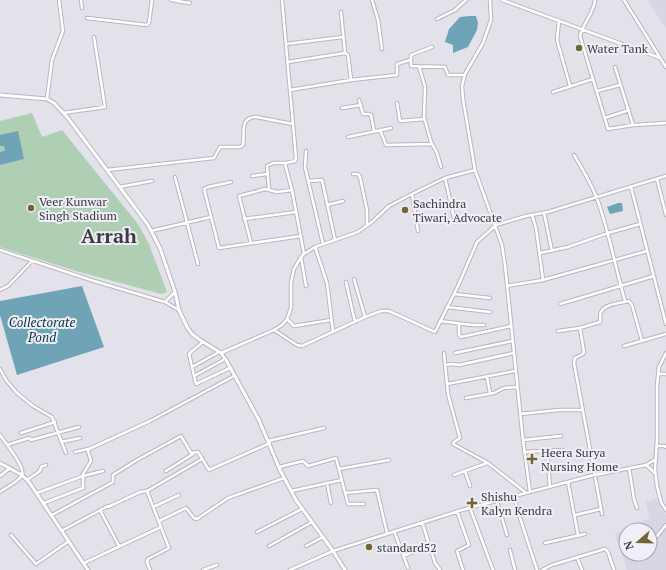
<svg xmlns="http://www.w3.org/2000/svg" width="666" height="570" viewBox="0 0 666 570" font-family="'PT Serif',serif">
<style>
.built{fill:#d8d6e5;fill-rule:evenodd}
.green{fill:#afcfb5}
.water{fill:#6fa3b6}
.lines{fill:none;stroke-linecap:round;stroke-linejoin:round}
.minor-casing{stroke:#b7b6bd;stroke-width:4.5}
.tertiary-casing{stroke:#b7b6bd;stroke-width:5}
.minor{stroke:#fff;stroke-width:2.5}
.tertiary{stroke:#fff;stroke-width:3}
.poi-dot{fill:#736532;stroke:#f0eff7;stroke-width:1.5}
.labels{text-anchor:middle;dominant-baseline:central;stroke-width:4;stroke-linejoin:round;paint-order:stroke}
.poi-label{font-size:12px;fill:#39393c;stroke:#f0eff7;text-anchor:start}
.water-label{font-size:13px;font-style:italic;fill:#013341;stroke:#f0eff7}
.town-label{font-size:20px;font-weight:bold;fill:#3c3b42;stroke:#f0eff7}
</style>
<rect width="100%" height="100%" fill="#e3e2ea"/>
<!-- built -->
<path class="built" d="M647 0H666V28Z
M657 498 661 508 666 515V570H627L615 534 649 518 646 502ZM626 530H650V554H626Z"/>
<!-- green -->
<path class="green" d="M32 113 42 137 62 130 138 224 149 244 167 292 161 294 76 271 0 247V121Z"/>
<!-- water -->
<path class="water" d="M470 16H476L478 23 477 30 468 47 453 53V45L445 42 449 29 460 17Z
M18 131 24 159 0 165V152L5 151 4 146H0V135Z
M618 203H622L623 211 610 214 607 207Z
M82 286 104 347 17 375 0 315V301Z"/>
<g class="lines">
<!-- minor casing -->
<g class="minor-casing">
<path id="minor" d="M81 0 82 8
M171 0 190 3
M282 0 296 158 295 161 286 163 285 164 292 190 304 254
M372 0 378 20 382 49
M490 0 491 20 483 43 465 74 462 86 463 99 475 170 502 245 505 265 523 440 530 492
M502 0 660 58
M595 0C594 13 583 23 580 36L608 129 633 125 666 123
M624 0 666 67
M341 12 345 53 348 55 351 80
M87 18 147 25 149 23 152 0
M437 19 455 10 466 0
M559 21 557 40 570 86
M286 44 343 37
M432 47 411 55V66L445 67 448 75H464
M288 62 345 53
M419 66 425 87 424 117 431 142 437 153 441 167
M615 67 633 125
M290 90 351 80 397 75V64L410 60
M597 91 620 85
M553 92 593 79
M47 99 52 60 63 31 59 0
M359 100 363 114H369L371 115 374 131
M397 103 400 121 425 119
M342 108 361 105
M63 113 105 107 94 37
M605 118 629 110
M380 130 386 145 432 144
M348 137 391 128
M306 151 305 167 323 244
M574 155C582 168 590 182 596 196 609 230 615 267 625 301
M269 165 273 163H285
M267 166 269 189
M107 170 214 158 220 147H240L243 145C245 134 239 117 256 117L293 124
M353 174H358L360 177 367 210V225
M252 176 267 174
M175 177 198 264
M445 178 454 218
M657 179 666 215
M308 181 322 180 335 240
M231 182 208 187 204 189 219 248 301 236
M119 187 152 181
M631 187 666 324
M412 194 418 231
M327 205 343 201
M544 213 552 251
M532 215 536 228 543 280
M244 219 296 212
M151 231 211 217
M251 243 239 196 265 189 277 192 292 190
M315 247 327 283 333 332
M0 250 94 281 165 302 179 310
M540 253 568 247 608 233 640 224
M301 257 306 286
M354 279 365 317
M346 282 355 322
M507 286 543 280 647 251
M0 290 8 286 32 261
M454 294 490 298
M165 302 175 292
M560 304 654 276
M447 307 490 312
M287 319 294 326 331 320
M440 321 472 325H484
M459 323V335L461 337 511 326
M274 330 297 345 302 346 365 317 381 311H389L435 332 458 286 477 242 496 225 526 216 548 212 666 176
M558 331 580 328
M203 342 192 351 189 354 196 384 230 368
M624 346 666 334
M221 353 274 330 282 325 287 319 291 308V282L294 269 301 257 304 254 315 247 358 232 372 222 389 206 412 194 445 178 475 170
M444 353 448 394 460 438 454 442 453 444 488 463 525 492
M455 353 512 341
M666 353 659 367 657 385V440L655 470 657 486 661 502 666 510
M445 365 453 364 459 365 514 353
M192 367 219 352
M0 369 6 380 16 392 33 406 52 417 66 453
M658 374H666
M194 376 225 359
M487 377 490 393
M447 384 515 371
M466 398 494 393 504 388 517 387
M520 414 559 410H582
M21 433 55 422
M0 435C4 441 26 468 22 475 19 482 6 487 0 492
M523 440 561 436
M268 441 324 428
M61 442 80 438
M7 445 29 438 31 440 79 427
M657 446H664L666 447
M547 451 550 487
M75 452 88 449
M524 452 563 450
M646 465 655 473
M279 467 303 461 308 466 336 458 348 504H364
M629 468 634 499 637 508
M339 469 389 460
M166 471 193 454
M465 471 470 486
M454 475 487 463
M0 476 10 468
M27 480 40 471 41 467 46 465
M568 482 578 535
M327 483 331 503
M291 491 342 480
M37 493 83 476 103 471
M345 493 377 490 387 533
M514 496 521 521 537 570
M497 501 507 535
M44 503 83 488V474L91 461 88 451 89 449 150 421 234 376
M108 507 140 492 147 491
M153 507 179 495
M470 508 493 570
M100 510 119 546
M457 511 469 545 457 551 463 570
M602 514 574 363 575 358 583 354 584 352 580 328 600 322C601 319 599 315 601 312 604 304 621 303 629 301L632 305 642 341
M52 515 113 482V475L137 460 181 436 191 453 198 452 209 470 270 443
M575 515 601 509
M159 521 186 508 194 518 197 519 228 498 284 478
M422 522 435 563 440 570
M63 530 108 506
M394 531 408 568
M257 532 302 509
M11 535 36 564 69 541
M650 542 657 536 666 525
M545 543 585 534
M269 546 312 522
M306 546 323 537
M510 550 515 570
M403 556 430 546
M577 557 582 570
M84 563 161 527
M150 570 147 562 148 559 169 548 147 491 202 459
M203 570 217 565
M290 570 333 551 462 510 590 476 646 465 656 459
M542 570 552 565 605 549 608 552 614 570"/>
</g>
<!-- tertiary casing -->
<g class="tertiary-casing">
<path id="tertiary" d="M0 95 47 99 54 103 68 118 148 225 160 248 175 292 179 310 187 327 192 334 200 340 221 353 226 360 259 420 280 470 296 500 333 551 345 570
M0 463 22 475 29 482 88 570"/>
</g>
<!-- minor -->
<use href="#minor" class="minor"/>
<!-- tertiary -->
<use href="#tertiary" class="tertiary"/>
</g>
<!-- markers -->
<g class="poi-dot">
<circle cx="579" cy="48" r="4"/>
<circle cx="31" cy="208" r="4"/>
<circle cx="405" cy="210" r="4"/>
<path d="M530 453h4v4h4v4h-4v4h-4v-4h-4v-4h4z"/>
<path d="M470 497h4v4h4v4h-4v4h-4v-4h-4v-4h4z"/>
<circle cx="369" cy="547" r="4"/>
</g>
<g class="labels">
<!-- poi labels -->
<g class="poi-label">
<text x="587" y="48">Water Tank</text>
<text x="39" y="201">Veer Kunwar<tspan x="39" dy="14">Singh Stadium</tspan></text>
<text x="413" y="203">Sachindra<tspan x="413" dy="14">Tiwari, Advocate</tspan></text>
<text x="541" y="452">Heera Surya<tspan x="541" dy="14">Nursing Home</tspan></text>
<text x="481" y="496">Shishu<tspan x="481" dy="14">Kalyn Kendra</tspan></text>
<text x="377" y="547">standard52</text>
</g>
<!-- water labels -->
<g class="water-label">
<text x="42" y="322">Collectorate<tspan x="42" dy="15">Pond</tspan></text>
</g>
<!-- town labels -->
<g class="town-label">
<text x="109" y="235">Arrah</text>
</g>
</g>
<!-- north arrow -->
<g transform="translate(638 542) rotate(250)"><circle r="19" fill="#f0eff7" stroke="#a7a6ac"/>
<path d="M0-3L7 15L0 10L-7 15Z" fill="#736532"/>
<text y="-6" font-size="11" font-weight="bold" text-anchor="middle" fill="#39393c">N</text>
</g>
</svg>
